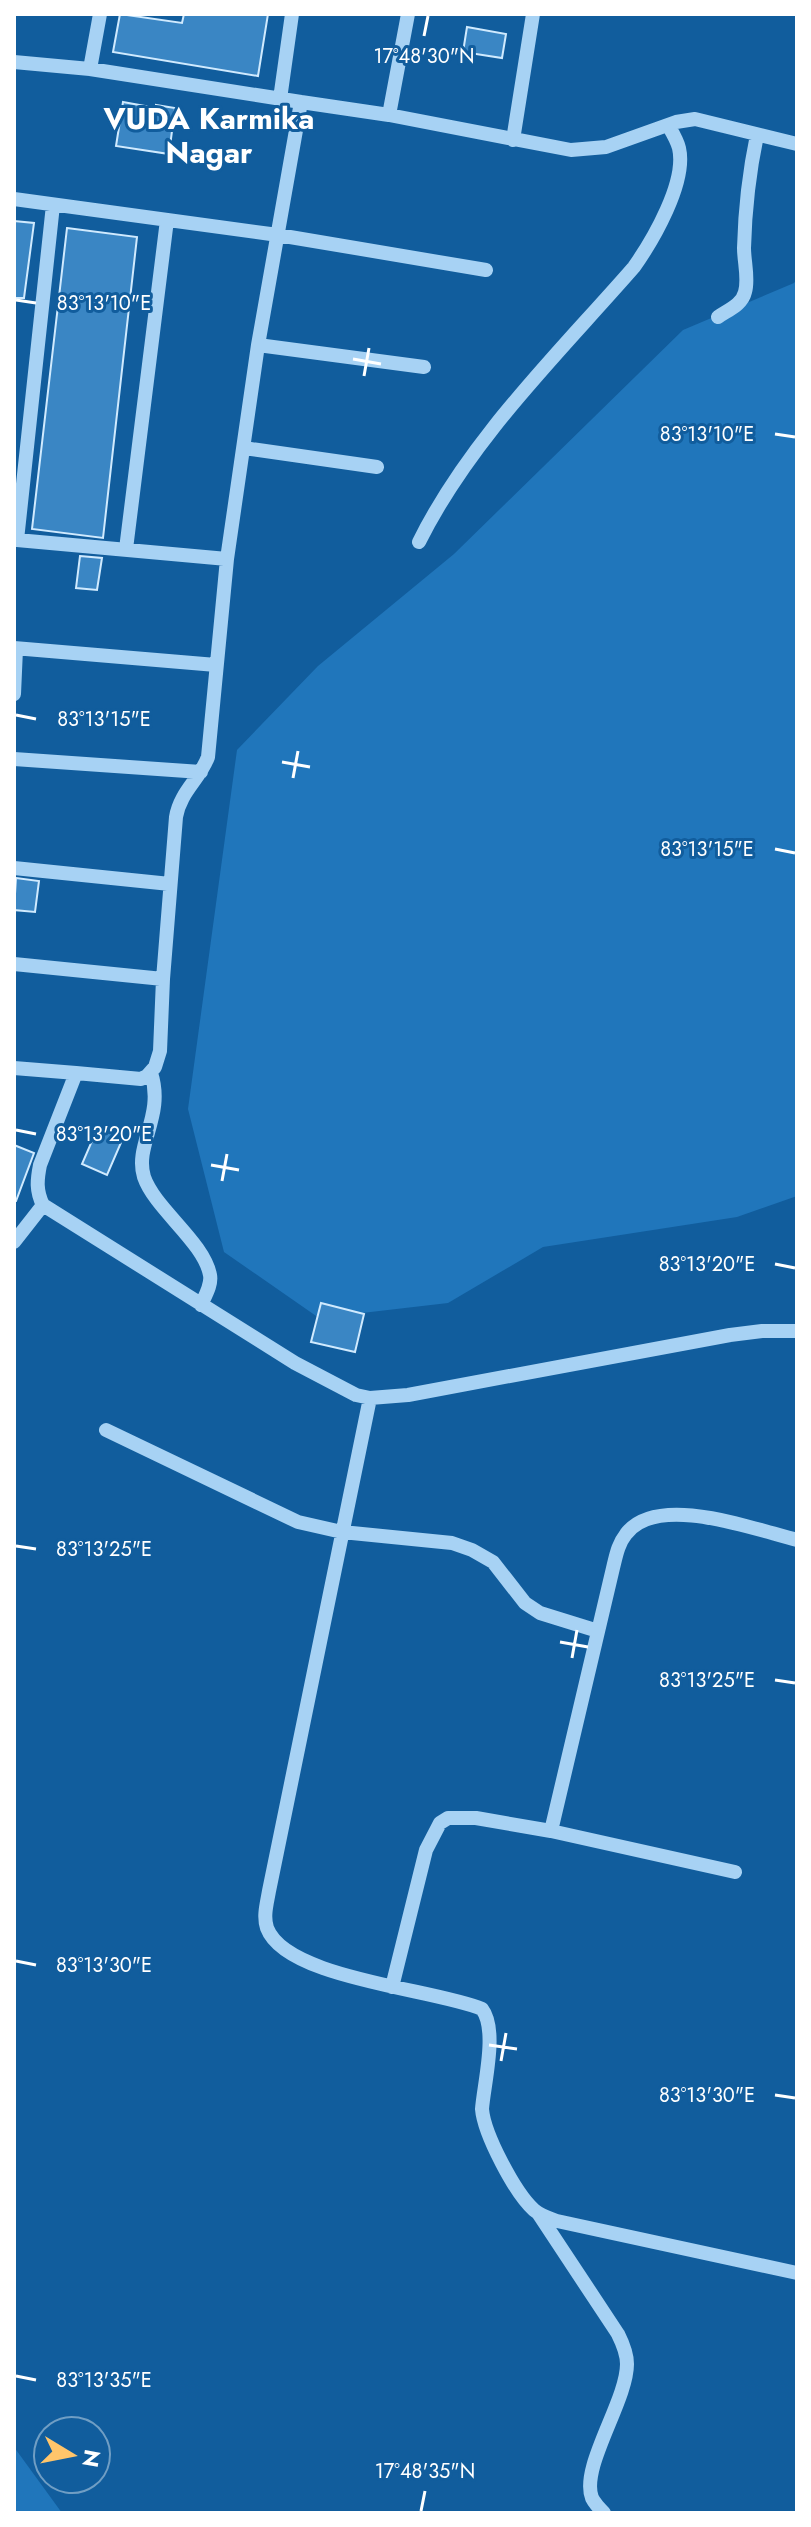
<svg xmlns="http://www.w3.org/2000/svg" width="811" height="2527" viewBox="0 0 811 2527" font-family="Jost,sans-serif">
<style>
.green{fill:#2076bb}
.building{fill:#3a86c4;stroke:#d0eafe;stroke-width:2}
.lines{fill:none;stroke-linecap:round;stroke-linejoin:round}
.minor{stroke:#a7d2f4;stroke-width:14}
.ticks{fill:none;stroke:#fff;stroke-width:3}
.labels{text-anchor:middle;dominant-baseline:central;stroke-width:6;stroke-linejoin:round;paint-order:stroke}
.neighbourhood-label{font-size:30px;font-weight:bold;fill:#fff;stroke:#115d9d}
.ticks-label{font-size:20px;text-anchor:middle;fill:#fff;stroke:#115d9d;stroke-width:6;stroke-linejoin:round;paint-order:stroke}
</style>
<rect width="100%" height="100%" fill="#115d9d"/>
<!-- green -->
<path class="green" d="M797 279V1196L737 1217 543 1247 448 1303 319 1318 224 1252 188 1109 237 750 318 666 454 554 683 330 794 283Z
M14 2447 62 2513H14Z"/>
<!-- building -->
<path class="building" d="M120 14 182 23 184 14H268L258 76 113 52Z
M467 27 506 34 502 58 463 52Z
M123 102 156 108V105L175 108 169 154 116 146Z
M14 221 34 223 24 298H14Z
M67 228 137 237 103 538 32 529Z
M80 556 102 558 97 590 76 588Z
M16 878 39 881 35 912 14 910Z
M98 1127 123 1138 107 1175 82 1164Z
M14 1145 34 1153 16 1201H14Z
M321 1303 364 1314 355 1352 311 1342Z"/>
<g class="lines">
<!-- minor -->
<path class="minor" d="M100 14 90 69 301 102 258 345 227 559 208 757C200 779 180 792 176 817L163 979 160 1051 155 1067 147 1076 141 1079 76 1073 40 1165C37 1180 36 1191 43 1205L295 1363 356 1395 370 1398 408 1395 730 1335 762 1331H797
M14 62 90 69
M280 99 292 14
M301 102 389 115 571 150 606 147 676 122 695 119 797 144
M389 115 408 14
M513 140 533 14
M14 199 278 235 486 270
M718 317C728 310 742 305 745 292 749 279 744 262 744 248 745 210 749 173 757 135
M258 345 424 367
M244 448 377 467
M14 539 17 540 53 205
M17 540 227 559
M419 542C470 439 559 353 634 267 653 240 687 182 679 148 677 140 672 132 668 125
M126 549 167 220
M14 648 216 665
M14 694 16 649
M14 759 201 772
M14 868 170 884
M14 964 163 979
M14 1068 76 1073
M151 1073C165 1116 134 1145 144 1177 155 1209 204 1242 210 1275 212 1285 205 1296 201 1305
M14 1242 43 1205
M370 1398 269 1891C267 1903 263 1916 267 1928 286 1979 435 1989 482 2009 498 2030 484 2083 482 2109 484 2134 515 2193 534 2210 541 2216 548 2218 557 2221L797 2273
M106 1430 298 1522 342 1532 452 1543 472 1550 493 1562 525 1603 540 1613 598 1631
M551 1831 613 1568C616 1556 618 1544 626 1534 657 1492 756 1530 797 1540
M392 1987 426 1850 440 1823 448 1818H476L551 1831 735 1872
M538 2213 618 2334C623 2344 627 2353 627 2364 627 2401 580 2467 592 2498 595 2504 600 2509 604 2513"/>
</g>
<!-- ticks -->
<path class="ticks" d="M424 36 428 16M16 300 36 303M353 359 381 364M364 376 369 348M775 434 795 437M16 715 36 719M282 762 310 767M293 778 298 751M775 849 795 853M16 1130 36 1134M211 1165 239 1170M222 1181 227 1154M775 1264 795 1268M16 1546 36 1549M560 1642 588 1647M572 1658 577 1630M775 1680 795 1683M16 1961 36 1965M489 2045 517 2049M501 2061 506 2033M775 2095 795 2098M16 2376 36 2380M421 2511 425 2491"/>
<g class="labels">
<!-- neighbourhood labels -->
<g class="neighbourhood-label">
<text x="209" y="118">VUDA Karmika<tspan x="209" dy="34">Nagar</tspan></text>
</g>
</g>
<g class="ticks-label">
<text x="424" y="63">17°48'30"N</text>
<text x="104" y="310">83°13'10"E</text>
<text x="707" y="441">83°13'10"E</text>
<text x="104" y="726">83°13'15"E</text>
<text x="707" y="856">83°13'15"E</text>
<text x="104" y="1141">83°13'20"E</text>
<text x="707" y="1271">83°13'20"E</text>
<text x="104" y="1556">83°13'25"E</text>
<text x="707" y="1687">83°13'25"E</text>
<text x="104" y="1972">83°13'30"E</text>
<text x="707" y="2102">83°13'30"E</text>
<text x="104" y="2387">83°13'35"E</text>
<text x="425" y="2478">17°48'35"N</text>
</g>
<!-- border -->
<rect width="811" height="2527" fill="none" stroke="#ffffff" stroke-width="32"/>
<!-- north arrow -->
<g transform="translate(72 2455) rotate(100)"><circle r="38" fill="#115d9d" stroke="#709ec4" stroke-width="2"/>
<path d="M0-6L14 30L0 20L-14 30Z" fill="#ffc56b"/>
<text y="-12" font-size="22" font-weight="bold" text-anchor="middle" fill="#ffffff">N</text>
</g>
</svg>
